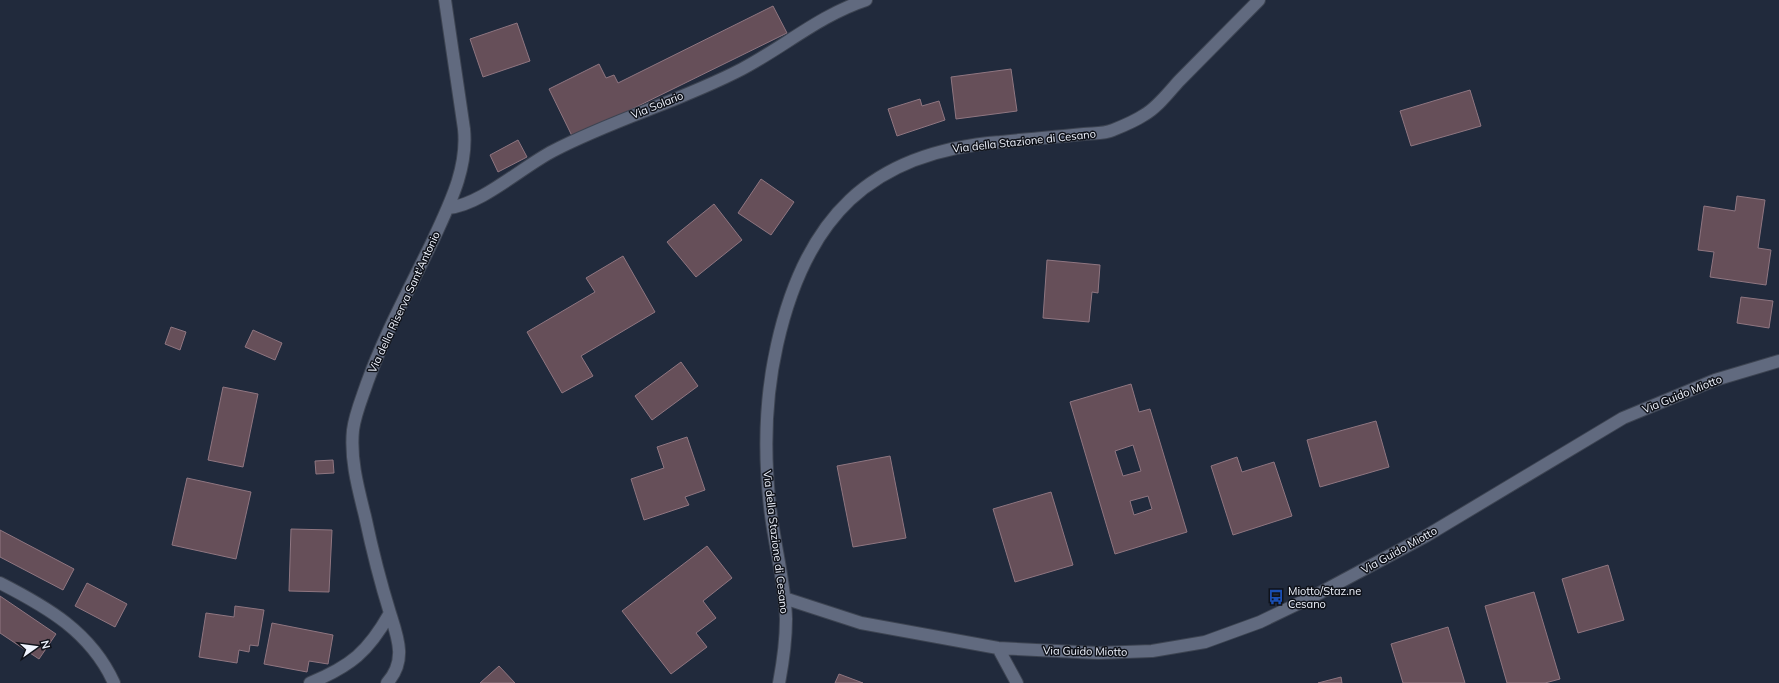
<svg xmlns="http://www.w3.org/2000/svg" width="1779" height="683" viewBox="0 0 1779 683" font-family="Mulish,sans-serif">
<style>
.building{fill:#664f59;stroke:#8f7681;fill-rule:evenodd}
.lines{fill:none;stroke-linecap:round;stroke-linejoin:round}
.street-casing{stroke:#3d4452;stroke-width:14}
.street{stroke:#616a7f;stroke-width:12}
.labels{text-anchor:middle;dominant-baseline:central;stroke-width:3;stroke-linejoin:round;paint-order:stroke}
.street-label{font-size:11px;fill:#f0f4fe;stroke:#0f121a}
.poi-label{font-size:11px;fill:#f0f4fe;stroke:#0f121a;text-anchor:start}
</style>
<rect width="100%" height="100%" fill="#212a3c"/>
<!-- building -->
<path class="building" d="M773 6 787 33 573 138 549 89 599 64 606 78 614 75 618 83Z
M517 23 530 61 483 77 470 39Z
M1011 69 1017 111 956 119 951 77Z
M1470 90 1481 126 1411 146 1400 111Z
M920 99 922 106 939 101 945 120 897 136 888 109Z
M518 140 527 157 498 172 490 155Z
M761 179 794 202 771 235 738 213Z
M1737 196 1765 200 1758 248 1771 250 1766 285 1710 277 1714 252 1698 250 1704 206 1735 211Z
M714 204 742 240 696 277 667 242Z
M623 256 655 312 581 356 593 376 562 393 527 332 595 292 586 278Z
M1047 260 1100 265 1098 293 1092 292 1089 322 1043 318Z
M1741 297 1773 301 1769 328 1737 323Z
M171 327 186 332 180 350 165 344Z
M253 330 282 343 275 360 245 347Z
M681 362 698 386 652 420 635 396Z
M1131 384 1139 412 1150 409 1187 532 1115 554 1070 402ZM1133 445 1141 471 1123 476 1115 451ZM1148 496 1152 509 1134 515 1130 501Z
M223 387 258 394 243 467 208 460Z
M1376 421 1389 467 1320 487 1307 440Z
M687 437 705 490 685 497 689 505 644 520 631 479 664 468 657 447Z
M890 456 906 538 853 547 837 466Z
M1237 457 1242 472 1274 462 1292 516 1233 535 1211 466Z
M333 460 334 473 316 474 315 461Z
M187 478 251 492 236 559 172 545Z
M1051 492 1073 565 1015 582 993 509Z
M291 529 332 530 329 592 289 591Z
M0 530 74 569 63 590 0 557Z
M707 546 732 578 703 601 716 618 696 633 707 647 671 674 622 611Z
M1608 565 1624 620 1578 633 1562 579Z
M87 583 127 604 115 627 75 606Z
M1534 592 1560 679 1545 683H1507L1485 606Z
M0 596 56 634 39 659 0 633Z
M235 606 264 610 258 646 250 645 249 652 239 650 237 663 199 657 206 613 234 617Z
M272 623 333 635 328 664 309 661 307 672 264 664Z
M1448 627 1465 683H1403L1391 644Z
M499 666 515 683H480Z
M839 674 863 683H835Z
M1341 677 1342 683H1318Z"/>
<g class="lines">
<!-- street casing -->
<g class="street-casing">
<path id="street" d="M448 208C481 205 522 167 553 151 614 119 681 101 742 69 784 47 820 15 866 0
M0 583C47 607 91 632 114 683
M784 598 861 623 998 648 1098 653 1152 651 1205 642 1260 622 1314 596 1426 536 1623 418 1715 380 1779 361
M998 648 1017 683
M310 683C351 666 368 652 390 613 380 581 372 549 365 516 358 488 350 459 353 430 355 414 362 398 367 383 385 333 411 286 434 238 450 203 468 168 464 129L445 0
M387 683C407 661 398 638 390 613
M779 683C783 662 786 641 786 619 785 582 774 544 770 507 764 454 765 398 777 345 805 219 869 152 1000 142 1028 139 1056 137 1084 134 1093 133 1104 134 1113 130 1123 126 1135 121 1144 115 1157 108 1169 92 1179 81 1206 54 1232 27 1259 0"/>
</g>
<!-- street -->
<use href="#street" class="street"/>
</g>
<!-- icons -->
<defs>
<g id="bus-bare" transform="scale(1.2)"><path d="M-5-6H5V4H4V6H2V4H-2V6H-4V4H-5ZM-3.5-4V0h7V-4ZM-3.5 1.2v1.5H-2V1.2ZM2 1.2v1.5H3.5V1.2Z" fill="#1a4fb4" stroke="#0f121a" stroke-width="2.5" paint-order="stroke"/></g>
</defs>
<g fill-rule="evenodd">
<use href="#bus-bare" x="1276" y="597"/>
</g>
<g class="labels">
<!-- street labels -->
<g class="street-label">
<text transform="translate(657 105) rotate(-22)">Via Solario</text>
<text transform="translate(1024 141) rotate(-6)">Via della Stazione di Cesano</text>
<text transform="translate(404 302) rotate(-65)">Via della Riserva Sant'Antonio</text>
<text transform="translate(1682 394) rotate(-22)">Via Guido Miotto</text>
<text transform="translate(776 542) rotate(83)">Via della Stazione di Cesano</text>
<text transform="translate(1399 550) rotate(-29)">Via Guido Miotto</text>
<text transform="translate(1085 651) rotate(1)">Via Guido Miotto</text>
</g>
<!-- poi labels -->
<g class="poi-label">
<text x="1288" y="591">Miotto/Staz.ne<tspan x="1288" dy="13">Cesano</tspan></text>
</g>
</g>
<!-- north arrow -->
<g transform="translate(36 647) rotate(76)" stroke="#0f121a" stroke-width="3" paint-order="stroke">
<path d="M0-3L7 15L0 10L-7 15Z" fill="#f0f4fe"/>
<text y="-6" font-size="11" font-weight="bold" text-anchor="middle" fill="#f0f4fe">N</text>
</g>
</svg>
